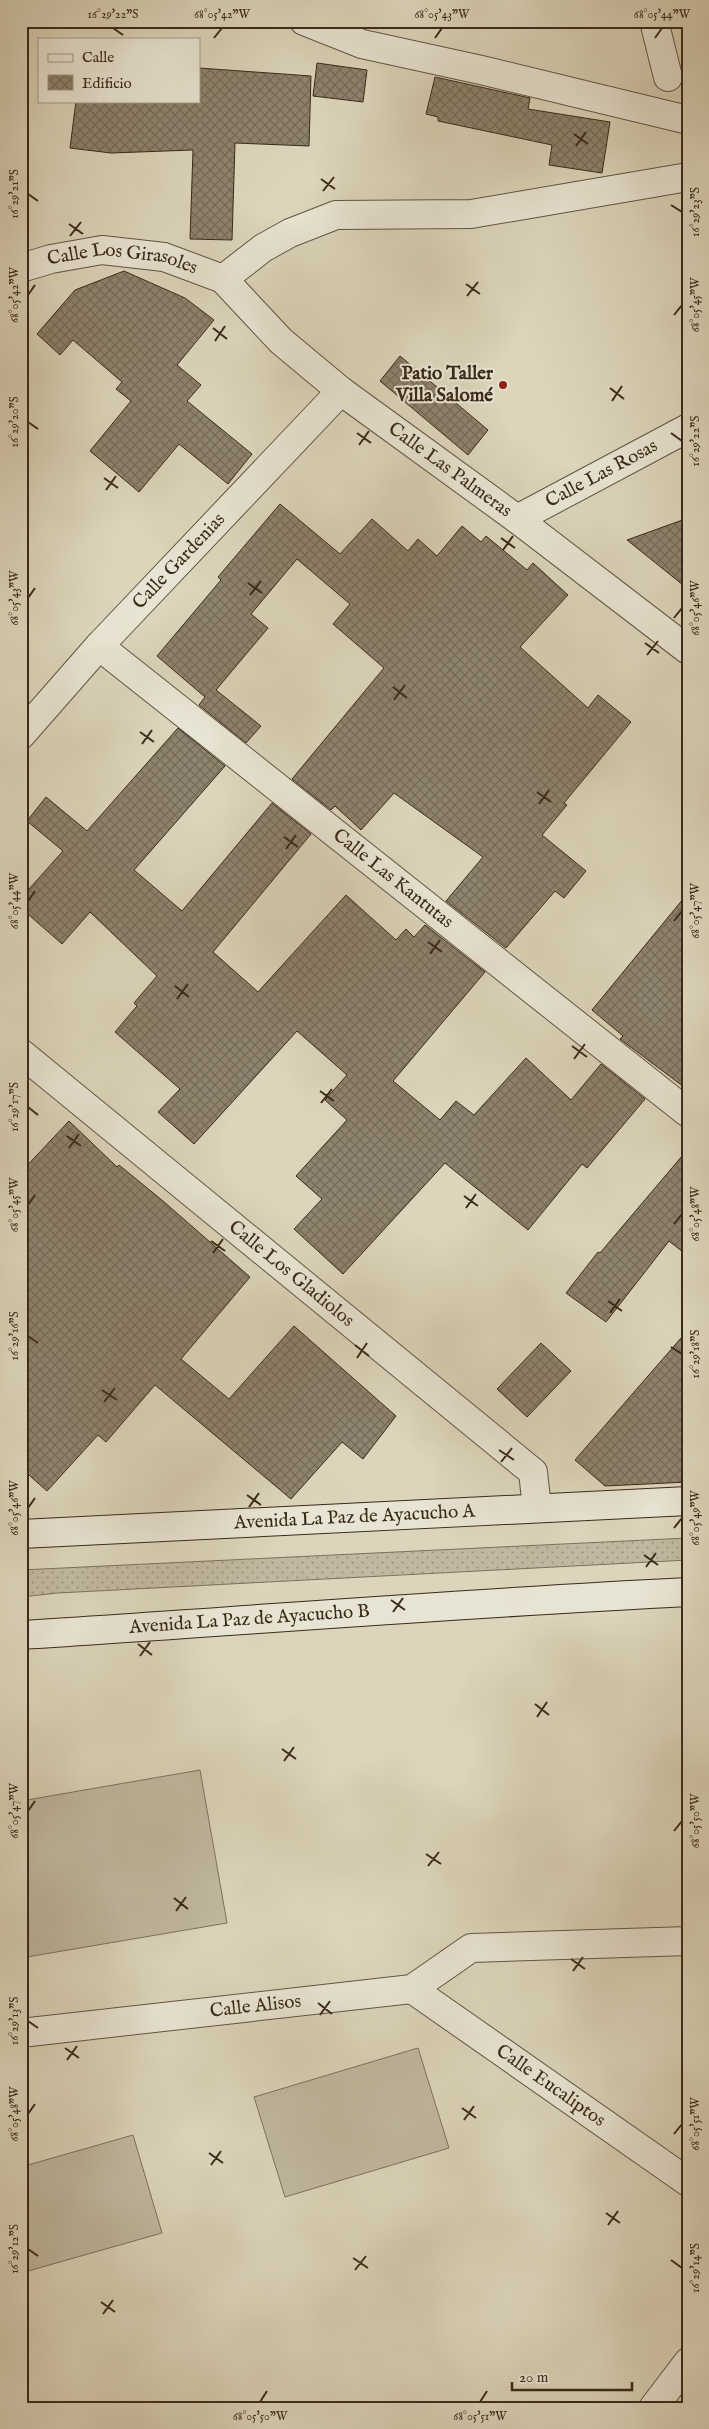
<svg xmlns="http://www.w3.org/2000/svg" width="709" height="2429" viewBox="0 0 709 2429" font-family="'IM FELL English',serif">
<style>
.grass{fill:url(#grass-dots);stroke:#7d715d}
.pitch{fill:#c0b8a0;stroke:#7d715d}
.building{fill:url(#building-cross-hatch);stroke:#3a2a1a}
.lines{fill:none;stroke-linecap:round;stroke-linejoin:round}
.street-casing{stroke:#625542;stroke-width:30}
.secondary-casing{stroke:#3a2a1a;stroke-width:30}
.street{stroke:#e8e4d3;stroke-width:28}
.secondary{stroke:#e8e4d3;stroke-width:28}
.ticks{fill:none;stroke:#3a2a1a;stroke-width:2}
.poi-dot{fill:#8f2418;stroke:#e8e4d3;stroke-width:2}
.labels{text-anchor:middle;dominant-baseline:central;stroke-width:4;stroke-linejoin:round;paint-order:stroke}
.street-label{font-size:19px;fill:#3a2a1a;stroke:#e8e4d3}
.poi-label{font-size:19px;font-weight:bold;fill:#3a2a1a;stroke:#e8e4d3;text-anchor:end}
.neatline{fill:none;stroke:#3a2a1a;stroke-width:2}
.ticks-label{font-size:12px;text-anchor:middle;fill:#3a2a1a}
</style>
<defs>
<pattern id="grass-dots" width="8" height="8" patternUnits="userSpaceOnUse" patternTransform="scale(1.25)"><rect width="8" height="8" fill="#c0b8a0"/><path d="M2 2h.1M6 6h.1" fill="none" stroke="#9d9682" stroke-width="1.8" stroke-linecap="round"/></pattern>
<pattern id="building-cross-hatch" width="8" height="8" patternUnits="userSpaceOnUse" patternTransform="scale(1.25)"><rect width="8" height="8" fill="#8e836e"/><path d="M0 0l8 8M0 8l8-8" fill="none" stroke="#756b5a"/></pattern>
</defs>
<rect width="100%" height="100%" fill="#dcd5bb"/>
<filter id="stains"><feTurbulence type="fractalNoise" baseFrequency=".004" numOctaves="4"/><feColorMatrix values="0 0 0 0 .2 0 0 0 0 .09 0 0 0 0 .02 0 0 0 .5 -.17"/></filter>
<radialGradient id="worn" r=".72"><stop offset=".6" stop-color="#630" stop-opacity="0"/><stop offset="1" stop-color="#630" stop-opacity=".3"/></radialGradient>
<!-- grass -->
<path class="grass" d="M688 1538V1560L58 1593 21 1597V1570Z"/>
<!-- pitch -->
<path class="pitch" d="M200 1770 227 1923 21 1958V1801Z
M418 2048 449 2148 285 2197 254 2097Z
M133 2135 162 2233 21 2273V2167Z"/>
<!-- building -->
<path class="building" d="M317 63 367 70 363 102 313 96Z
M199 68 311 76 309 146 235 143 232 240 190 239 193 150 111 153 70 148 76 101H199Z
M435 77 530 98 528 109 610 122 602 173 549 165 552 145 438 121V117L426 114Z
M124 271 185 298 214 320 177 365 201 385 187 401 252 454 228 484 179 444 139 492 90 451 131 401 116 389 122 382 73 340 60 355 37 334 75 290Z
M400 356 488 430 468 455 380 381Z
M280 504 340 554 372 519 408 551 418 539 437 556 462 526 481 542 486 536 527 570 533 563 568 595 520 647 588 708 598 695 631 722 564 803 567 805 542 835 586 871 564 898 555 891 506 948 446 901 483 857 394 793 361 830 335 806 331 810 292 779 384 668 333 624 350 604 297 559 251 614 268 628 216 690 261 726 246 743 199 705 205 697 157 656 221 580 218 577Z
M688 518V589L627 540Z
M178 728 225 766 134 870 182 911 272 803 311 834 213 952 258 992 346 895 396 940 406 929 414 937 425 925 485 972 393 1081 440 1120 456 1101 474 1115 526 1058 571 1100 601 1064 645 1099 587 1168 582 1164 528 1230 445 1163 343 1274 294 1229 322 1199 296 1176 347 1120 325 1100 347 1075 297 1031 194 1144 158 1112 180 1089 115 1032 137 1006 134 1003 157 976 90 912 62 944 21 908V898L63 851 27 821 46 797 87 831Z
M688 893V1090L620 1039 623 1036 592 1010Z
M69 1121 117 1167 119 1165 163 1201 250 1277 181 1359 229 1399 294 1326 396 1416 363 1459 342 1442 291 1499 155 1385 106 1442 98 1435 47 1491 21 1468V1172Z
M688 1149V1256L669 1241 606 1322 566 1293 598 1252 600 1253Z
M688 1330V1482L605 1486 575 1460Z
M541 1343 571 1371 527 1417 497 1389Z"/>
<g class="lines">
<!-- street casing -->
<g class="street-casing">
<g id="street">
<path d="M304 21 362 44 481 70 688 120"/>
<path d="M654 21 668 77"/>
<path id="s1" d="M21 268 51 259 102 250 164 257 223 279 281 341 341 391 517 519 688 650"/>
<path d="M223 279 263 248 290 233 336 215 471 214 688 177"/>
<path id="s2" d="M517 519 688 428"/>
<path id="s3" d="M99 646 688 1113"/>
<path id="s4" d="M21 735 99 646 341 391"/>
<path id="s5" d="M21 1053 533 1472 537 1508"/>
<path id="s6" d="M412 1989 688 2182"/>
<path id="s7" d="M21 2033 412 1989 471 1948 688 1941"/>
<path d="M653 2408 688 2362"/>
</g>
</g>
<!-- secondary casing -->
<g class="secondary-casing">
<g id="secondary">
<path id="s8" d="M21 1534 688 1501"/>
<path id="s9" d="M21 1635C243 1621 465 1603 688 1592"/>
</g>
</g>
<!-- street -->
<use href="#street" class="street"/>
<!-- secondary -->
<use href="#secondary" class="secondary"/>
</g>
<!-- ticks -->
<path class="ticks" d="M113 28 123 35M214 38 222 28M435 38 442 28M655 38 662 28M574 134 588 144M576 146 586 132M321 179 335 189M323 191 334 177M28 194 38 201M671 205 682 212M69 224 83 234M70 236 81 222M466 284 480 294M28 295 35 285M467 296 478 282M674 315 682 305M213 328 227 339M215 341 225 326M610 388 624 399M612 401 622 386M28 422 38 429M357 433 371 443M671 433 682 441M359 445 369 431M104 478 118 488M106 490 116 476M501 538 515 548M503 550 513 536M248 583 262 593M250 595 261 581M28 598 35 588M674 618 682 608M645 643 659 653M647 655 658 641M393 687 407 698M394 700 405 685M140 732 154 742M142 744 152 730M537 792 551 802M539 804 549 790M284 837 298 847M286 849 296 835M28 901 35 891M674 921 682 911M428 942 442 952M430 954 440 940M175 986 189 997M177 999 188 984M572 1046 587 1057M574 1059 585 1044M320 1091 334 1101M321 1103 332 1089M28 1107 38 1115M67 1136 81 1146M69 1148 79 1134M464 1196 478 1206M28 1205 35 1195M466 1208 476 1194M674 1224 682 1214M211 1241 225 1251M213 1253 223 1239M608 1301 622 1311M610 1313 620 1299M28 1336 38 1343M355 1345 369 1356M671 1347 682 1354M357 1358 367 1343M102 1390 117 1400M104 1402 115 1388M499 1450 514 1460M501 1462 512 1448M247 1495 261 1505M249 1507 259 1493M28 1508 35 1498M674 1528 682 1518M644 1555 658 1565M646 1567 656 1553M391 1600 405 1610M393 1612 403 1598M138 1644 152 1655M140 1656 150 1642M535 1704 549 1715M537 1717 547 1702M282 1749 296 1759M284 1761 294 1747M28 1811 35 1801M674 1831 682 1821M426 1854 441 1864M428 1866 439 1852M174 1898 188 1909M176 1911 186 1897M571 1959 585 1969M573 1971 583 1957M318 2003 332 2014M320 2015 330 2001M28 2021 38 2028M65 2048 79 2058M67 2060 77 2046M462 2108 476 2118M28 2114 35 2104M464 2120 474 2106M674 2134 682 2124M209 2153 223 2163M211 2165 221 2151M606 2213 620 2223M608 2225 618 2211M28 2249 38 2256M353 2258 368 2268M671 2260 682 2268M355 2270 366 2256M101 2302 115 2312M103 2314 113 2300M260 2402 267 2391M480 2402 487 2391"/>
<!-- markers -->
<circle class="poi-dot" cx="503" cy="385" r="5"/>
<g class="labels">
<!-- street labels -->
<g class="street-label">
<text stroke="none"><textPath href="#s1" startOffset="104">Calle Los Girasoles</textPath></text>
<text stroke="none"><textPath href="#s1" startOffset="506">Calle Las Palmeras</textPath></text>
<text stroke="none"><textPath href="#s2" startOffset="96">Calle Las Rosas</textPath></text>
<text stroke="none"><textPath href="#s4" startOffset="235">Calle Gardenias</textPath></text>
<text stroke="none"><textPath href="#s3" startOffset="375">Calle Las Kantutas</textPath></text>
<text stroke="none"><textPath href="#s5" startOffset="349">Calle Los Gladiolos</textPath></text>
<text stroke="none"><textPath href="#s8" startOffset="334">Avenida La Paz de Ayacucho A</textPath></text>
<text stroke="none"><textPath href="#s9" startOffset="229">Avenida La Paz de Ayacucho B</textPath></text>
<text stroke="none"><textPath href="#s7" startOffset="236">Calle Alisos</textPath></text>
<text stroke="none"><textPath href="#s6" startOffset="169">Calle Eucaliptos</textPath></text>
</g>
<!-- poi labels -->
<g class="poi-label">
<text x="493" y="374">Patio Taller<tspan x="493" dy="22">Villa Salomé</tspan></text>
</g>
</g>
<!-- margin -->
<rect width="709" height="2429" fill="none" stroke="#dcd5bb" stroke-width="55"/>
<!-- legend -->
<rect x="38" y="38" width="162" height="65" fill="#e8e4d3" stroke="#a29a89"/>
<rect x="48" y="54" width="25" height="8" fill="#e8e4d3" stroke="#a29a89"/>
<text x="82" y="62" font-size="15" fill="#3a2a1a">Calle</text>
<rect x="48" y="75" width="25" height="15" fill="url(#building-cross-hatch)" stroke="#a29a89"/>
<text x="82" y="88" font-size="15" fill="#3a2a1a">Edificio</text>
<!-- scale -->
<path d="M512 2382v8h120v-8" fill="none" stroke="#3a2a1a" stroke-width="2.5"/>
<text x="519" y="2382" font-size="15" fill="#3a2a1a" stroke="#e8e4d3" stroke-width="4" paint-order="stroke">20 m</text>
<rect x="28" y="28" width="654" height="2374" class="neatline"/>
<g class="ticks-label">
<text x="113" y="18">16°29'22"S</text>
<text x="222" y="18">68°05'42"W</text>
<text x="442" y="18">68°05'43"W</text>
<text x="662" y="18">68°05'44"W</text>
<text transform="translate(14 194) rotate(-90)" y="4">16°29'21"S</text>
<text transform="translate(695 212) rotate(-90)" y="4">16°29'23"S</text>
<text transform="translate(14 295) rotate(-90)" y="4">68°05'42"W</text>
<text transform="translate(695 305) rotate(-90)" y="4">68°05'45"W</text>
<text transform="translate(14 422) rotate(-90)" y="4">16°29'20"S</text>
<text transform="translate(695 441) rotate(-90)" y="4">16°29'22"S</text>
<text transform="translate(14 598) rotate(-90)" y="4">68°05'43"W</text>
<text transform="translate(695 608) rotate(-90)" y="4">68°05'46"W</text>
<text transform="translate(14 901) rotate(-90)" y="4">68°05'44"W</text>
<text transform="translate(695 911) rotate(-90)" y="4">68°05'47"W</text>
<text transform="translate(14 1107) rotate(-90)" y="4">16°29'17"S</text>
<text transform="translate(14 1205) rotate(-90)" y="4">68°05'45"W</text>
<text transform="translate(695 1214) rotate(-90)" y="4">68°05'48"W</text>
<text transform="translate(14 1336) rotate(-90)" y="4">16°29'16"S</text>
<text transform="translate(695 1354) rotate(-90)" y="4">16°29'18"S</text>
<text transform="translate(14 1508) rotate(-90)" y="4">68°05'46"W</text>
<text transform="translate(695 1518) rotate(-90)" y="4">68°05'49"W</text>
<text transform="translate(14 1811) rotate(-90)" y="4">68°05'47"W</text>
<text transform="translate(695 1821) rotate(-90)" y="4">68°05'50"W</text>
<text transform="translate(14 2021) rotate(-90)" y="4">16°29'13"S</text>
<text transform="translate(14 2114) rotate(-90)" y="4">68°05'48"W</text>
<text transform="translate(695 2124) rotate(-90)" y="4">68°05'51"W</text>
<text transform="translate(14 2249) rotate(-90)" y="4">16°29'12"S</text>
<text transform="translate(695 2268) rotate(-90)" y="4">16°29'14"S</text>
<text x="260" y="2420">68°05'50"W</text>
<text x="480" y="2420">68°05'51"W</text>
</g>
<rect width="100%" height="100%" filter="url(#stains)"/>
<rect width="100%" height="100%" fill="url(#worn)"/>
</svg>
